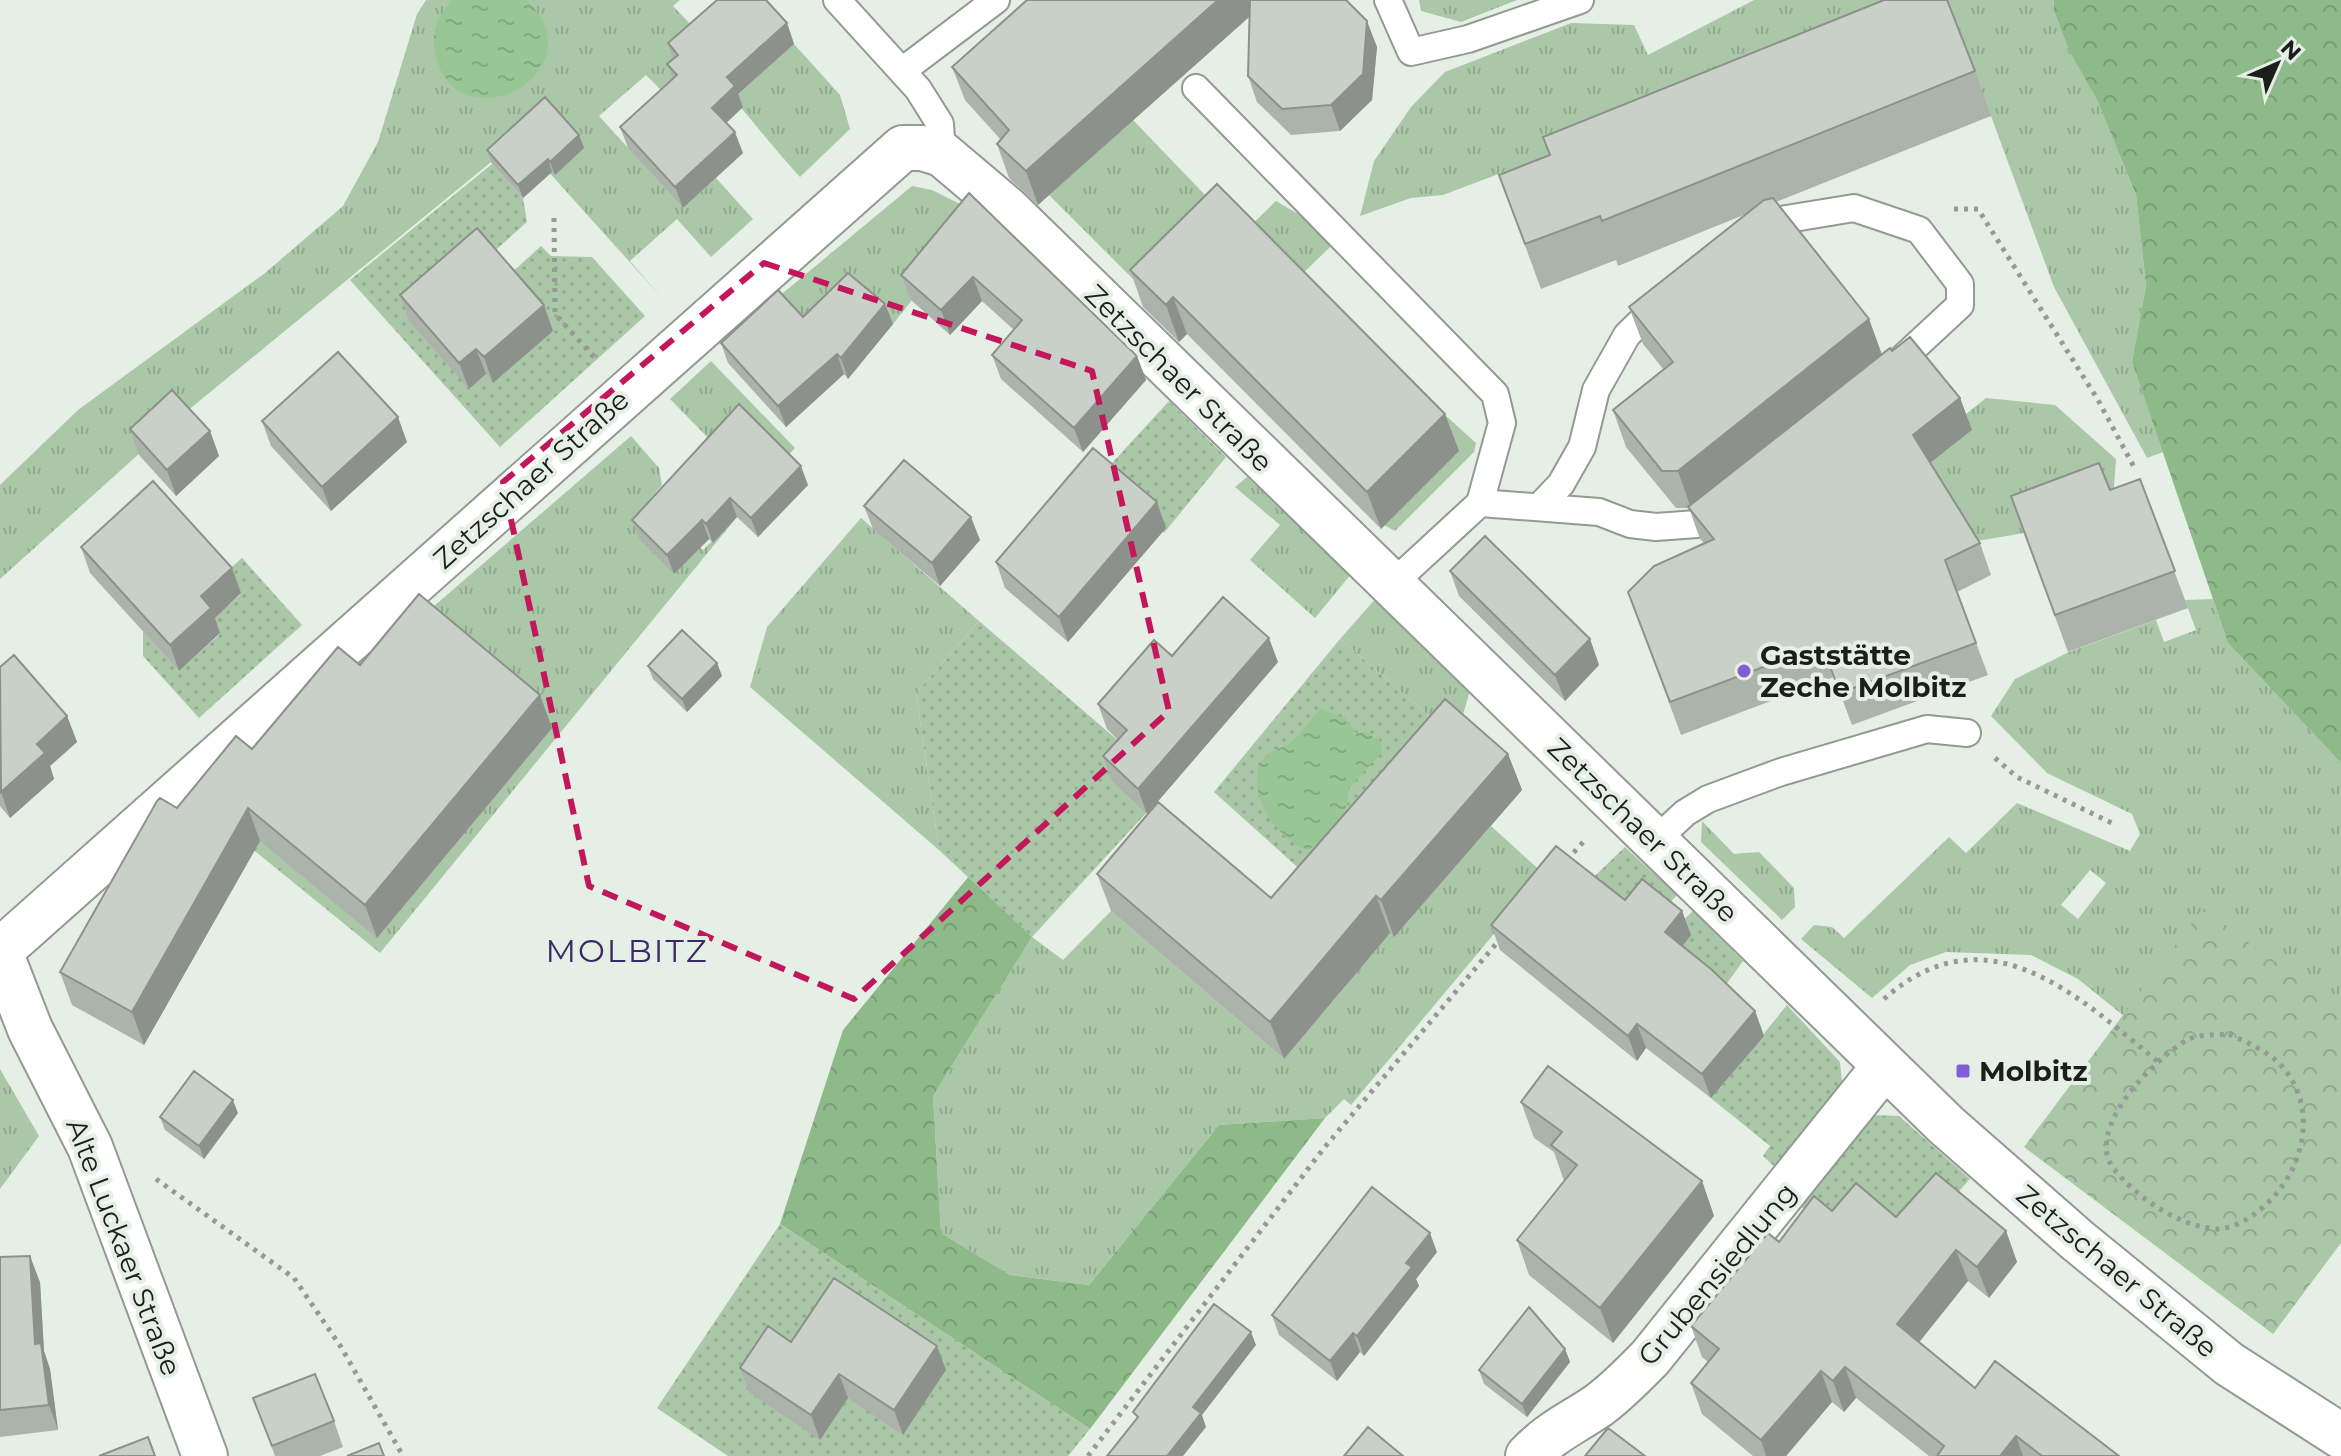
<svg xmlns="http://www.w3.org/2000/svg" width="2341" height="1456" viewBox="0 0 2341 1456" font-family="Montserrat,sans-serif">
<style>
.grass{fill:url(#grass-tufts);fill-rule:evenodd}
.forest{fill:url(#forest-crowns)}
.park{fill:url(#park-crowns)}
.garden{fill:url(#garden-dots)}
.water{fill:url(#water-ripples)}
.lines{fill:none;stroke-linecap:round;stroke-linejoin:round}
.service-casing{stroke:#929a92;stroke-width:30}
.minor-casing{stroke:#929a92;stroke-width:48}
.tertiary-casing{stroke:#929a92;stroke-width:48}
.path{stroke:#949b94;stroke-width:5;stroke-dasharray:4 6;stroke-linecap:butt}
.service{stroke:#fff;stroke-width:26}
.minor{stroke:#fff;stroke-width:44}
.tertiary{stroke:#fff;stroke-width:44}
.wall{fill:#acb3ab}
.shaded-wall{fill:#8c928b}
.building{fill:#c8d0c7;stroke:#8c928b;stroke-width:2}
.marked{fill:none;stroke:#c2185b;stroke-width:6;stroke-dasharray:16 10;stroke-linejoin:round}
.poi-dot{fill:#7f5ed8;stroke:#e6efe6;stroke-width:3}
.labels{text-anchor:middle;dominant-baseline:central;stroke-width:8;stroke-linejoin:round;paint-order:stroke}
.street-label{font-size:28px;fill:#1b1e1b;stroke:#e6efe6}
.poi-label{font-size:28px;font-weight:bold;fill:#1b1e1b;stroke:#e6efe6;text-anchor:start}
.quarter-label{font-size:32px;letter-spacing:2px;fill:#392964;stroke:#e6efe6}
</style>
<defs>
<pattern id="grass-tufts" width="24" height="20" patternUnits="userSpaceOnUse" patternTransform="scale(2)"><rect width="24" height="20" fill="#aac7a7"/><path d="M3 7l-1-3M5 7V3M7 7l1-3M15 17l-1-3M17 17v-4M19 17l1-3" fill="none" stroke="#92aa8f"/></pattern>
<pattern id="forest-crowns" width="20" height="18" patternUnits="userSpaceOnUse" patternTransform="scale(2)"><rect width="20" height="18" fill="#8dba88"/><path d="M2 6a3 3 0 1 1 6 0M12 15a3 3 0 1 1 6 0" fill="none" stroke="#799f75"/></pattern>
<pattern id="park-crowns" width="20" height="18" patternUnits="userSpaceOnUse" patternTransform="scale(2)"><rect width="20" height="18" fill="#aac7a7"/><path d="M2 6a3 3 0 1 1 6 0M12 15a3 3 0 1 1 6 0" fill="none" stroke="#92aa8f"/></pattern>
<pattern id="garden-dots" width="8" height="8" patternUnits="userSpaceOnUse" patternTransform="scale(2)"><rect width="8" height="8" fill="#aac7a7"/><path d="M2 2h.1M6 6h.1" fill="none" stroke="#92aa8f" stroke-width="1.8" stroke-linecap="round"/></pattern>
<pattern id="water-ripples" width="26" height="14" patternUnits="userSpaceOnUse" patternTransform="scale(2)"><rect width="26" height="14" fill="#98c694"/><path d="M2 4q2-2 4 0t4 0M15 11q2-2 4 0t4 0" fill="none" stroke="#82aa7f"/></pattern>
</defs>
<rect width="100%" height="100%" fill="#e6efe6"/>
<!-- grass -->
<path class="grass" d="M426 0H680L673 6 694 28 794 44 840 95 850 129 800 177C765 139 736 99 701 62L664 93 646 75 599 116 683 208 716 178 753 219 711 257 677 219 630 261 663 299 519 139 181 416 0 579V485L78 410 265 273 343 206 378 142 417 14Z
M1419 0H1517L1461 22 1421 11Z
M1754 0H2054V11L2069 51 2097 100 2136 195 2146 285 2132 362 2163 452 2147 458 2054 287 1991 116 1523 216 1504 172 1443 195 1411 198 1360 216 1374 161 1411 107 1445 72 1571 23 1634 25 1648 55Z
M1133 120 1230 221 1152 298 1049 195Z
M912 186 932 190 980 214 893 324 821 349 777 298Z
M1276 201 1317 225 1331 246 1293 283 1243 233Z
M711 361 795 448 783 461 720 450 670 399Z
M1986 398 2055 405 2116 459 2113 500 2024 533 1971 542 1925 467 1971 431 1961 418Z
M1445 415 1476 443 1474 452 1395 531 1384 525 1458 451Z
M631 436 659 468 662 485 650 499 703 550 737 517 380 953 201 807Z
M1247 477 1352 573 1315 618 1250 560 1280 525 1235 487Z
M861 518 979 621 916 693 939 850 750 687 767 627Z
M1377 597 1471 687 1456 739 1340 639Z
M2213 599 2228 643 2341 763V1053L2155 1041 2078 979 2031 955 1946 952 1910 965 1872 998 1801 939 1814 925 1832 927 1844 938 1949 837 1966 853 2017 803 2130 851 2140 834 2132 814 2047 773 1991 716 2015 679 2069 652 2156 620 2164 642 2196 630 2185 600ZM2090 870 2106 883 2078 919 2061 905Z
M1702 821 1734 854 1759 852 1794 888 1795 907 1782 920 1701 842Z
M1491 826 1544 874 1351 1105 1344 1099 1325 1118 1219 1125 1089 1285 1010 1275 941 1233 933 1096 1032 937 1063 960 1111 911 1284 1059 1344 988 1386 930 1394 936Z
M0 1069 39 1136 0 1189Z"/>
<!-- forest -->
<path class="forest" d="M2054 0H2341V763L2228 643 2132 362 2146 285 2136 195 2097 100 2069 51 2054 11Z
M969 876 1032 937 933 1096 941 1233 1010 1275 1089 1285 1219 1125 1325 1118 1090 1429 780 1224 843 1030Z"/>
<!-- park -->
<path class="park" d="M2203 908 2341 1011V1243L2273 1334 2024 1147Z"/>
<!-- garden -->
<path class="garden" d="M492 164 523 198 527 222 489 256 469 388 486 374 493 382 507 277 541 246 551 256 592 257 645 316 500 447 350 280Z
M1169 401 1226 457 1164 533 1148 512 1102 474Z
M242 558 302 625 199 718 143 656V631L179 671 220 634 210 622 241 594 224 574Z
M979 621 1171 786 1032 937 939 850 916 693Z
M1340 639 1456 739 1324 891 1214 792Z
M1625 847 1677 895 1661 912 1575 895Z
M1693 911 1743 961 1720 993 1674 957 1678 925Z
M1787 1005 1840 1062 1843 1092 1779 1171 1763 1156 1770 1146 1707 1095 1715 1085 1720 1088Z
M1871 1115 1899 1116 1970 1179 1922 1232 1844 1243 1797 1203Z
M780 1224 1090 1429 1068 1456H728L657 1408Z"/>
<!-- water -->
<path class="water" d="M452 0H527C601 74 457 146 436 56 430 34 437 17 452 0Z
M1321 709 1345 718 1357 733 1366 732 1380 741 1382 752 1349 788 1347 805 1337 829 1308 850C1279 840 1249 800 1259 766 1264 753 1276 750 1287 745 1299 739 1310 718 1321 709Z"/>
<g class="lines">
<!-- service casing -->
<g class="service-casing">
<path id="service" d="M837 0 918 89 940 124 942 154
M1388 0 1411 52 1468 39 1580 0
M902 71 996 0
M1196 88 1495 394 1502 423 1480 503 1390 586
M1757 228 1769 222 1854 208 1919 230 1960 284V305L1890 370
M1480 503 1599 512 1630 524 1656 527 1697 524 1722 504
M1539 507 1561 484 1582 447 1596 390 1627 335 1660 303
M1656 840 1685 813 1708 799 1781 772 1927 729 1967 733"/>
</g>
<!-- minor casing -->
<g class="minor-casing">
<path id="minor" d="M0 952 30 1029 90 1147 205 1456
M1528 1456C1552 1431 1573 1423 1599 1405 1618 1391 1634 1374 1650 1358L1883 1068"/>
</g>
<!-- tertiary casing -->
<g class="tertiary-casing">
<path id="tertiary" d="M0 951 903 148H922L942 154 1007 209 1946 1125 2077 1240 2229 1364 2341 1436"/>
</g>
<!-- path -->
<path class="path" d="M1954 209H1978L2098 400 2134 467
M554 218 555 314 595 358
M1995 758 2017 777 2114 824
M1567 860 1585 840
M1884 999C1985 909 2075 993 2157 1061
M2229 1034C2248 1043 2271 1052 2285 1070 2321 1116 2300 1180 2256 1213 2246 1221 2230 1229 2217 1229 2180 1227 2137 1198 2114 1169 2083 1130 2154 1059 2187 1040 2198 1034 2216 1035 2229 1034Z
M156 1179 294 1278 341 1347 403 1456
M1088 1456 1324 1148 1501 938"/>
<!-- service -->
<use href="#service" class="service"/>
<!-- minor -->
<use href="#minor" class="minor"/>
<!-- tertiary -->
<use href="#tertiary" class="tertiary"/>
</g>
<!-- wall -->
<path class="wall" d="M1346 0 1377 47 1372 100 1340 131 1291 135 1257 102 1248 76 1249 17 1038 205 1009 178 997 144 1001 140 965 100 952 67Z
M787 23 794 44 738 94 743 107 726 123 743 153 683 208 628 148 620 127 673 79 667 64 673 59 668 43Z
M1975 71 1991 116 1776 202 1869 319 1882 355 1892 351 1960 398 1972 430 1930 463 1980 543 1991 575 1957 592 1988 675 1852 725 1834 677 1681 735 1628 592 1704 543 1700 539 1689 508H1676L1626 447 1613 410 1664 370 1643 344 1629 307 1746 214 1618 266 1616 260 1541 289 1499 175Z
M579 135 584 148 555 175 552 172 523 198 492 164 487 150Z
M969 193 1137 356 1146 380 1083 452 1001 379 992 355 1014 330 982 301 950 335 910 299 901 275Z
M1130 270 1445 414 1459 451 1381 529 1187 334 1179 342 1143 307Z
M400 295 553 331 493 383 486 374 469 389 409 321Z
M885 304 893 324 848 379 844 374 786 427 728 363 721 343 803 317Z
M739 404 808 485 758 537 737 517 713 543 709 539 674 574 639 539 632 520Z
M262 421 407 442 331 511 271 446Z
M130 429 210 431 219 456 176 496 139 455Z
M2140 479 2188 608 2068 652 2011 496 2110 490Z
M864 506 980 540 940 586 873 529Z
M1166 528 1068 642 1005 588 996 562Z
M81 547 241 593 215 618 220 633 179 671 90 573Z
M1450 571 1590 639 1599 665 1565 701 1459 596Z
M1172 656 1278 662 1147 814 1112 781 1103 756 1118 740 1107 729 1098 704Z
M717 663 722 676 687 712 653 679 648 666Z
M360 665 540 695 552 728 377 938 260 841 144 1045 72 1005 60 972 177 808Z
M0 667 67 716 77 742 50 766 54 779 10 818 0 806Z
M1508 754 1522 790 1394 937 1390 933 1284 1059 1111 911 1097 874 1271 898Z
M1625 900 1682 911 1691 935 1682 946 1755 1011 1764 1036 1711 1098 1646 1048 1637 1061 1500 950 1491 925Z
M1521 1102 1702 1181 1714 1216 1613 1343 1529 1275 1517 1240 1564 1181 1554 1152 1534 1138Z
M238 1113 204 1159 165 1130 160 1117Z
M1832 1211 1896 1217 2006 1231 2017 1262 1989 1298 1968 1281 1919 1342 1975 1388 2119 1456H1929L1856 1398 1844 1412 1832 1402 1786 1456H1753L1702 1414 1691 1383 1708 1362 1702 1357 1691 1326 1779 1242Z
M1437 1252 1416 1279 1419 1286 1364 1356 1360 1352 1337 1381 1279 1335 1272 1315Z
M0 1257 40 1282 44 1351 50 1369 58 1430 0 1437Z
M791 1342 946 1370 903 1435 848 1398 820 1440 749 1392 740 1368Z
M1565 1349 1570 1362 1527 1417 1484 1384 1479 1370Z
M253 1398 334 1421 343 1447 320 1456H275Z"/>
<!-- shaded-wall -->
<path class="shaded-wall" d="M1218 0H1254L1257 10 1038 205 1026 171Z
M1367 21 1377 47 1372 100 1340 131 1331 105Z
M787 23 794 44 738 94 743 107 720 129 712 108 727 77Z
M735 132 743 153 683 208 675 187Z
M579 135 584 148 555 175 550 162Z
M548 159 552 172 523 198 518 185Z
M973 277 982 301 950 335 941 310Z
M1173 297 1187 334 1179 342 1166 305Z
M885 304 893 324 848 379 841 358Z
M544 305 553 331 493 383 484 357Z
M1869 319 1882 355 1691 508 1678 471Z
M476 349 486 374 469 389 459 363Z
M837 354 844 374 786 427 778 406Z
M1137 356 1146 380 1083 452 1074 428Z
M1960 398 1972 430 1925 467 1913 435Z
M1445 414 1459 451 1381 529 1367 492Z
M398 417 407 442 331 511 322 487Z
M210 431 219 456 176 496 167 470Z
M801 466 808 485 758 537 751 518Z
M730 498 737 517 713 543 706 524Z
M1157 502 1166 528 1068 642 1059 617Z
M971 517 980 540 940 586 932 563Z
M702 520 709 539 674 574 667 555Z
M232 568 241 593 215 618 220 633 179 671 170 645 201 596Z
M1269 638 1278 662 1147 814 1138 789Z
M1590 639 1599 665 1565 701 1555 675Z
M717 663 722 676 687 712 682 699Z
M540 695 552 728 377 938 365 905Z
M67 716 77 742 50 766 54 779 10 818 1 792 37 744Z
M1508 754 1522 790 1394 937 1381 900Z
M248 808 260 841 144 1045 132 1012Z
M1376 896 1390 933 1284 1059 1270 1022Z
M1682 911 1691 935 1674 957 1665 932Z
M1755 1011 1764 1036 1711 1098 1702 1074Z
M1637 1024 1646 1048 1637 1061 1628 1036Z
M233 1100 238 1113 204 1159 199 1146Z
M1702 1181 1714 1216 1613 1343 1600 1308Z
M2006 1231 2017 1262 1989 1298 1977 1267Z
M1430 1233 1437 1252 1416 1279 1419 1286 1364 1356 1357 1336 1406 1263Z
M1956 1250 1968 1281 1909 1355 1897 1324Z
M30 1256 40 1282 44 1351 50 1369 58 1430 49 1405 35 1344Z
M1251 1332 1256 1345 1202 1415 1206 1427 1183 1456H1167L1193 1407Z
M1353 1333 1360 1352 1337 1381 1330 1361Z
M937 1346 946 1370 903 1435 894 1410Z
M1565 1349 1570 1362 1527 1417 1522 1404Z
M1845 1367 1856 1398 1844 1412 1833 1381Z
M1821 1371 1832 1402 1786 1456H1766L1761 1440Z
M839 1374 848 1398 820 1440 811 1415Z
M2016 1436 2023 1456H2000Z"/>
<!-- building -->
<path class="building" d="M717 0H766L787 23 727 77 735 86 712 108 735 132 675 187 620 127 677 75 667 64 678 55 668 43Z
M1027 0H1218L1026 171 997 144 1009 130 952 67Z
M1250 0H1346L1367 21 1363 74 1331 105 1282 109 1248 76Z
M1884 0H1947L1975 71 1602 221 1600 216 1525 244 1499 175 1550 155 1543 137Z
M545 97 579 135 550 162 548 159 518 185 487 150Z
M1217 184 1445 414 1367 492 1173 297 1166 305 1130 270Z
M969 193 1137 356 1074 428 992 355 1022 320 973 277 941 310 901 275Z
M1773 198 1869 319 1678 471H1662L1613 410 1673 362 1629 307 1764 200Z
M477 228 544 305 484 357 476 349 459 363 400 295Z
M848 273 885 304 841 358 837 354 778 406 721 343 778 290 803 317Z
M1910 337 1960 398 1913 435 1980 543 1945 560 1976 643 1840 693 1822 645 1670 702 1628 592 1654 566 1714 539 1688 507 1890 348 1892 351Z
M338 352 398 417 322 487 262 421Z
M172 390 210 431 167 470 130 429Z
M739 404 801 466 751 518 730 498 706 524 702 520 667 555 632 520Z
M1093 448 1157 502 1059 617 996 562Z
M904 460 971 517 932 563 864 506Z
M2099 463 2110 490 2140 479 2175 571 2055 615 2011 496Z
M153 481 232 568 201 596 211 608 170 645 81 547Z
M1485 536 1590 639 1555 675 1450 571Z
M419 594 540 695 365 905 248 808 132 1012 60 972 157 801 160 798 177 808 236 736 252 749 338 647 360 665Z
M1223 597 1269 638 1138 789 1103 756 1127 730 1098 704 1154 640 1172 656Z
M682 630 717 663 682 699 648 666Z
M14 655 67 716 37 744 45 753 1 792 0 667Z
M1445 699 1508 754 1381 900 1376 896 1270 1022 1097 874 1158 802 1271 898Z
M1556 846 1625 900 1642 879 1682 911 1665 932 1711 969 1755 1011 1702 1074 1637 1024 1628 1036 1491 925Z
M1548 1066 1702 1181 1600 1308 1517 1240 1577 1165 1551 1145 1562 1132 1521 1102Z
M194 1071 233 1100 199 1146 160 1117Z
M1936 1173 2006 1231 1977 1267 1956 1250 1897 1324 1975 1388 1995 1361 2119 1456H2042L2016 1436 2000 1456H1937L1944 1446 1845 1367 1833 1381 1821 1371 1761 1440 1691 1383 1719 1349 1691 1326 1768 1233 1779 1242 1814 1196 1832 1211 1856 1183 1896 1217Z
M1372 1187 1430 1233 1406 1263 1412 1267 1357 1336 1353 1333 1330 1361 1272 1315Z
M30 1256 35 1344 41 1343 49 1405 0 1410V1257Z
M834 1278 937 1346 894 1410 839 1374 811 1415 740 1368 768 1326 791 1342Z
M1214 1304 1251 1332 1193 1407 1201 1413 1167 1456H1107L1138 1417 1133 1412Z
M1529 1307 1565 1349 1522 1404 1479 1370Z
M315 1374 334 1421 272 1446 253 1398Z
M1368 1427 1403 1456H1344Z
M1608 1428 1645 1456H1585Z
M148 1437 155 1456H99Z
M379 1443 384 1456H347Z"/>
<!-- marked area -->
<path class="marked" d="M764 263 1092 371 1169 711 854 999 589 886 503 482Z"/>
<!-- markers -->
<g class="poi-dot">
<circle cx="1744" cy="671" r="8"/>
<rect x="1955" y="1063" width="16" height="16" rx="4"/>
</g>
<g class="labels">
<!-- street labels -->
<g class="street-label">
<text transform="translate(1179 378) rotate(45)">Zetzschaer Straße</text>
<text transform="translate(531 479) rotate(-42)">Zetzschaer Straße</text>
<text transform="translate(1643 830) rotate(44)">Zetzschaer Straße</text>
<text transform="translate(124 1247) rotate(69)">Alte Luckaer Straße</text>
<text transform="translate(2117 1271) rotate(40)">Zetzschaer Straße</text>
<text transform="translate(1717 1274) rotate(-50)">Grubensiedlung</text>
</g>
<!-- poi labels -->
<g class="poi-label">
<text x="1760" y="655">Gaststätte<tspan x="1760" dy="32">Zeche Molbitz</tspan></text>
<text x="1979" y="1071">Molbitz</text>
</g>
<!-- quarter labels -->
<g class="quarter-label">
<text x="627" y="950">MOLBITZ</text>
</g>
</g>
<!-- north arrow -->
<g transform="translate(2277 64) rotate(45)" stroke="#e6efe6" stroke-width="6" paint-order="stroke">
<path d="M0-6L14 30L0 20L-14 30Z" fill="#1b1e1b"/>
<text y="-12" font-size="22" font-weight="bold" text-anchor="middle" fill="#1b1e1b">N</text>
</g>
</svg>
